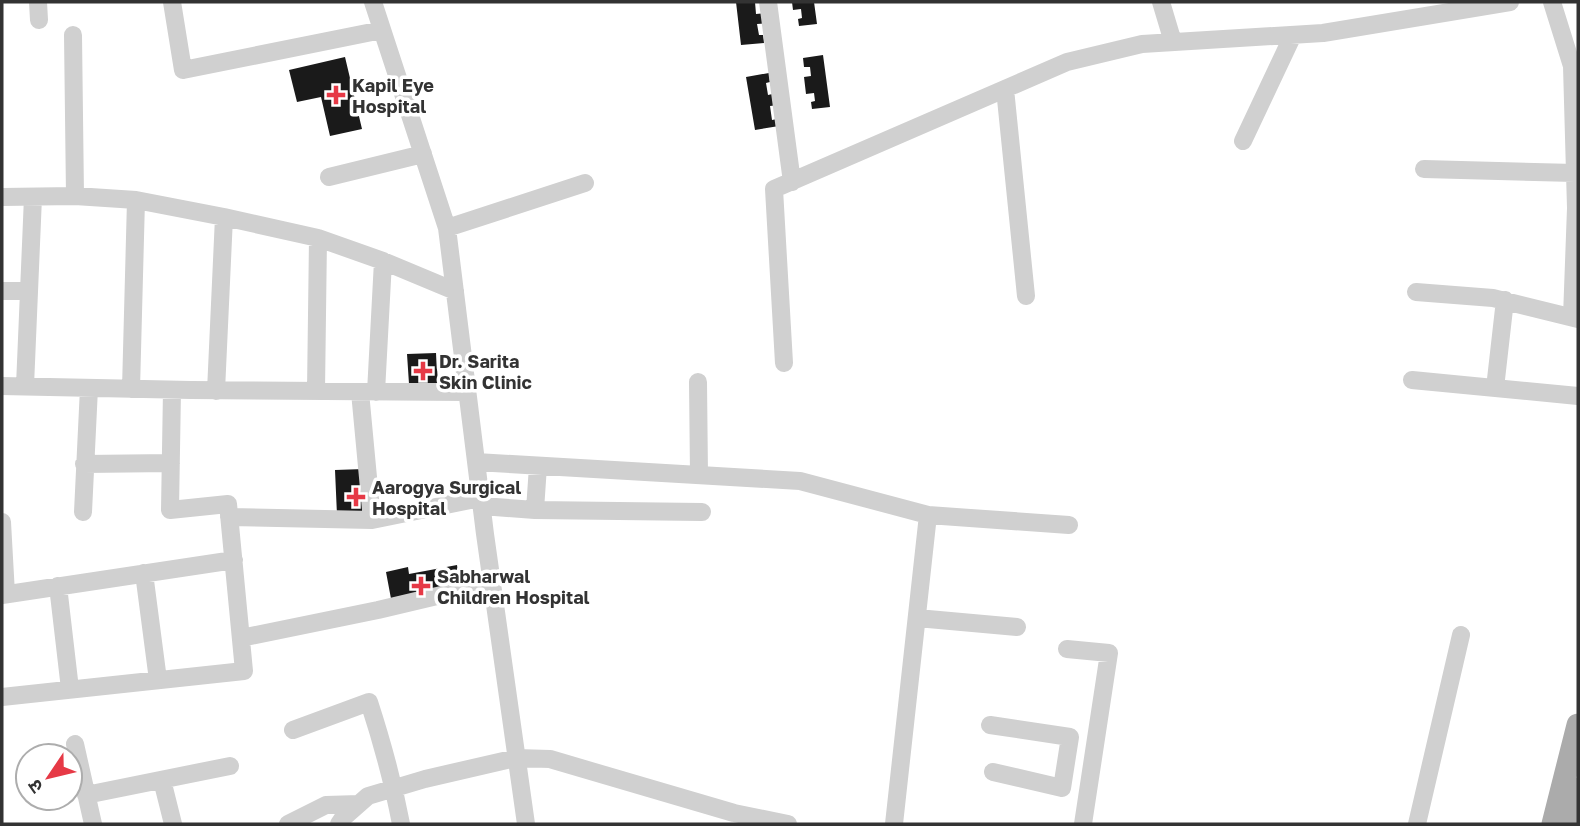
<svg xmlns="http://www.w3.org/2000/svg" width="1580" height="826" viewBox="0 0 1580 826" font-family="'Golos Text','Noto Sans Devanagari',sans-serif">
<style>
.building{fill:#1a1a1a}
.lines{fill:none;stroke-linecap:round;stroke-linejoin:round}
.minor{stroke:#d0d0d0;stroke-width:18}
.major{stroke:#ababab;stroke-width:23}
.poi-dot{fill:#e63946;stroke:#fff;stroke-width:2.5}
.labels{text-anchor:middle;dominant-baseline:central;stroke-width:7;stroke-linejoin:round;paint-order:stroke}
.poi-label{font-size:18px;font-weight:bold;fill:#333;stroke:#fff;text-anchor:start}
</style>
<rect width="100%" height="100%" fill="#fff"/>
<!-- building -->
<path class="building" d="M736 2H755L756 14 768 13 770 23 757 24 759 35H763L764 43 741 45Z
M792 2H814L817 24 799 26 798 19 802 18 801 9 793 10Z
M823 55 830 107 812 109 811 102 815 101 814 93 806 94 804 77 811 76 810 67H804L803 58Z
M345 57 362 129 330 136 321 97 297 102 289 70Z
M769 73 770 82 766 83 768 95 777 93 779 105 770 106 772 120 777 119 779 126 755 130 746 77Z
M436 353 438 383 409 384 407 354Z
M364 469 366 514 337 515 335 470Z
M457 565 460 588 392 604 386 572 408 567 409 574Z"/>
<g class="lines">
<!-- minor -->
<path class="minor" d="M38 2 39 20
M172 2 183 70 382 30
M373 2 447 228 485 534 526 824
M768 2 792 182
M1161 2 1173 42
M1552 2 1572 66 1576 208 1572 317
M73 35 75 196
M1005 89 1026 296
M1243 141 1293 35
M1424 169 1575 173
M329 177 423 154
M2 197 75 196 136 200 224 217 318 238 383 261 455 291
M447 228 585 183
M2 291H29
M1416 292 1493 298 1578 319
M784 363 774 189 1067 62 1142 44 1323 33 1510 2
M1412 380 1578 396
M698 382 699 475
M2 386 191 390 467 392
M25 386 33 197
M1495 388 1505 300
M131 389 136 200
M216 391 224 217
M316 391 318 238
M360 392 372 520
M376 392 383 261
M476 462 800 481 928 515
M84 464 171 463
M482 506 535 510 702 512
M535 510 538 466
M83 512 89 388
M229 517 372 520 480 498
M2 522 6 594
M144 573 158 680
M58 586 70 689
M2 595 234 560
M917 618 1017 627
M241 638 378 610 492 583
M1067 649 1109 653 1083 824
M2 697 244 671 228 504 170 510 172 390
M990 725 1070 737 1062 788 993 772
M293 730 369 702C382 742 393 782 401 824
M75 744 93 824
M162 780 173 824
M86 795 230 766
M288 824 326 805 359 804
M339 824 343 818 368 796 425 779 516 758 550 759 734 813 788 824
M894 824 928 515 1069 525
M1417 824 1461 635"/>
<!-- major -->
<path class="major" d="M1553 824 1578 725
M1569 824 1578 789"/>
</g>
<!-- markers -->
<g class="poi-dot">
<path d="M332.5 84.5h7v7h7v7h-7v7h-7v-7h-7v-7h7z"/>
<path d="M419.5 360.5h7v7h7v7h-7v7h-7v-7h-7v-7h7z"/>
<path d="M352.5 486.5h7v7h7v7h-7v7h-7v-7h-7v-7h7z"/>
<path d="M417.5 575.5h7v7h7v7h-7v7h-7v-7h-7v-7h7z"/>
</g>
<g class="labels">
<!-- poi labels -->
<g class="poi-label">
<text x="352" y="85">Kapil Eye<tspan x="352" dy="21">Hospital</tspan></text>
<text x="439" y="361">Dr. Sarita<tspan x="439" dy="21">Skin Clinic</tspan></text>
<text x="372" y="487">Aarogya Surgical<tspan x="372" dy="21">Hospital</tspan></text>
<text x="437" y="576">Sabharwal<tspan x="437" dy="21">Children Hospital</tspan></text>
</g>
</g>
<!-- border -->
<rect width="1580" height="826" fill="none" stroke="#333333" stroke-width="7"/>
<!-- north arrow -->
<g transform="translate(49 777) rotate(235)"><circle r="33" fill="#ffffff" stroke="#adadad" stroke-width="2"/>
<path d="M0-5L12 26L0 18L-12 26Z" fill="#e63946"/>
<text y="-10" font-size="19" font-weight="bold" text-anchor="middle" fill="#333333">उ</text>
</g>
</svg>
